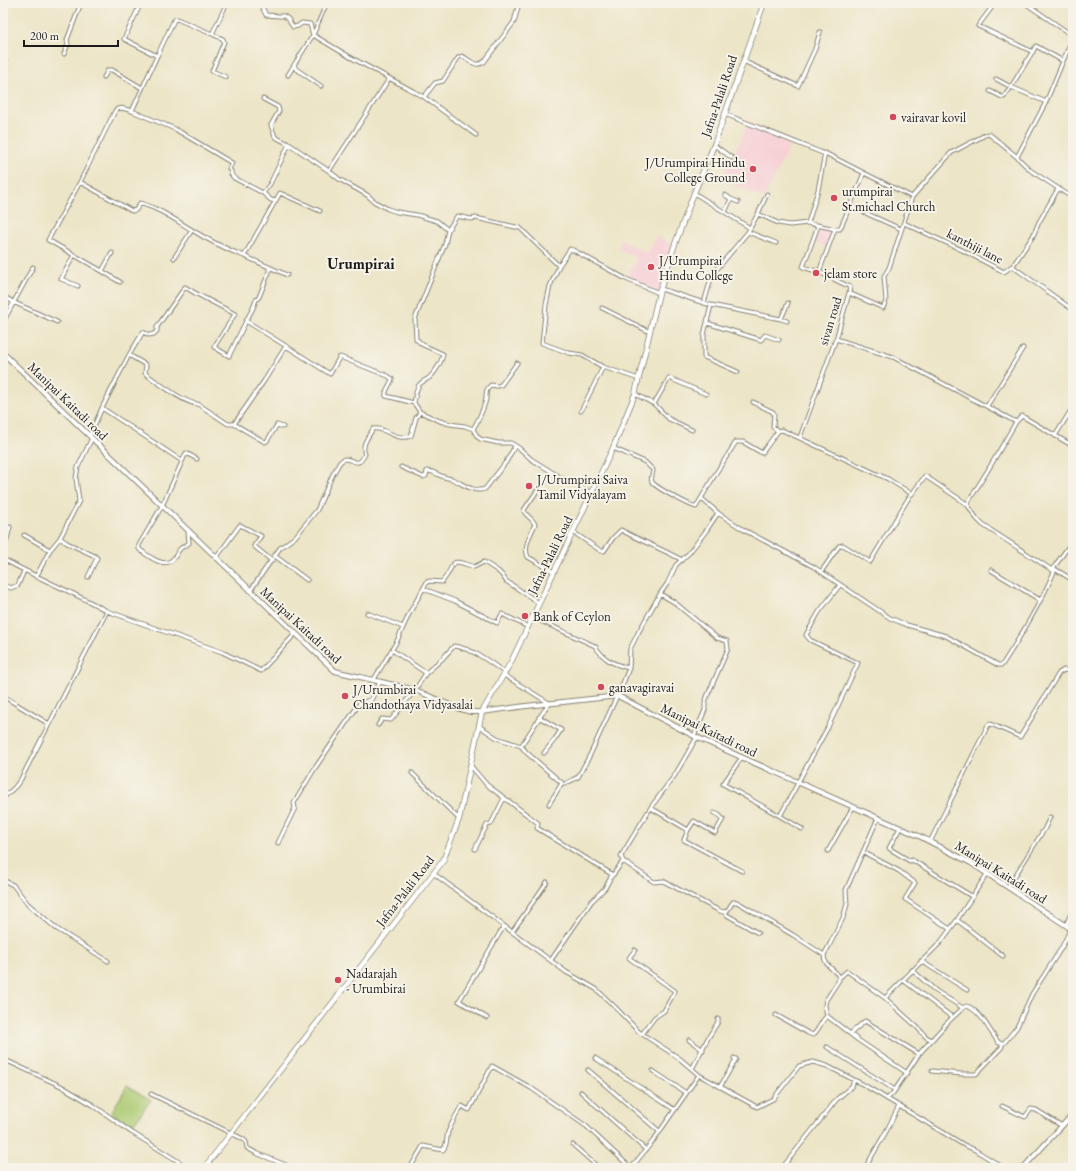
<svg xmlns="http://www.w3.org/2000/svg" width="1076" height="1171" viewBox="0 0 1076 1171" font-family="'EB Garamond',serif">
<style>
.built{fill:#f7cfd5}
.pitch{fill:#acca72;stroke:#647347}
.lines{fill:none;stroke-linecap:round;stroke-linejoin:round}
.street-casing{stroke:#848072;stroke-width:5}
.secondary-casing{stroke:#848072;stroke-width:6}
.primary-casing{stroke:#848072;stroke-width:6}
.street{stroke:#fff;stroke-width:3}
.secondary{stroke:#fff;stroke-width:4}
.primary{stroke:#fff;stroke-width:4.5}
.poi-dot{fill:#d1495b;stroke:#f7f3e8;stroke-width:1.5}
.labels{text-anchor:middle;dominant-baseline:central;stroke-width:4;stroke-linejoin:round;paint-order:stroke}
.street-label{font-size:13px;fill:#1c1c1c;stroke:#f7f3e8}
.poi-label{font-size:13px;fill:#1c1c1c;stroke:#f7f3e8;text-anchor:start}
.quarter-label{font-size:15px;font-weight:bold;fill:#1c1c1c;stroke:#f7f3e8}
</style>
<rect width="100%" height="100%" fill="#f7f3e8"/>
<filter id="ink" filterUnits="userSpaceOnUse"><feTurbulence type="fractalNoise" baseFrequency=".025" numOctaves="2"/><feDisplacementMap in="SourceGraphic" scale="8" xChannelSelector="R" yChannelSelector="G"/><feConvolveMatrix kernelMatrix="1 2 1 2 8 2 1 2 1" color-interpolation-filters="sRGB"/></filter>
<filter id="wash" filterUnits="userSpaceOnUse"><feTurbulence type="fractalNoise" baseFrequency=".012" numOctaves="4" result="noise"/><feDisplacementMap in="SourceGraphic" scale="16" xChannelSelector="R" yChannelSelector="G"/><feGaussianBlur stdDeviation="0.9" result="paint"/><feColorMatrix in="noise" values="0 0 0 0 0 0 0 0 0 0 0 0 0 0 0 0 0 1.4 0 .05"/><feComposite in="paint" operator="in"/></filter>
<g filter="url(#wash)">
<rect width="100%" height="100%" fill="#ece5c7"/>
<!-- built -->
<path class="built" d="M749 122 792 141 764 199 722 179Z
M818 226 835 229 828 248 813 241Z
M657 236 677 247 662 296 627 277 637 258 618 248 622 240 646 253Z"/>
<!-- pitch -->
<path class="pitch" d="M127 1086 151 1100 132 1126 111 1113Z"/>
</g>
<g filter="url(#ink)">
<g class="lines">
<!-- street casing -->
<g class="street-casing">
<path id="street" d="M260 3 266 15 279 16H284L288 19 293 27 298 26 302 23 310 24 313 35 350 57 424 97 476 135
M319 3 325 7 313 35 294 65 296 69 321 86
M995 3 978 26 1033 52
M1025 3 1073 36
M64 54 68 44 67 40 81 3
M157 56 174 20 177 19 212 34
M743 61 798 86 815 49 820 32
M3 63 5 61
M288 75 294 65
M104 77 108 70H112L142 88
M226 77 212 71 224 42 223 39 212 34 227 3
M389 79 329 171 339 179 367 195 375 202 388 209 397 212 417 215 437 221 448 230
M990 91 1002 97H1004L1011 87 996 79
M424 97 435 83 443 81 458 58 462 56C471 60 474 68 484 62L514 22 519 3
M263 99 278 107 279 111 271 125 275 137 289 144
M1046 102 1011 87 1036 46 1063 61
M132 111 175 129 232 163 229 169 231 171V174L234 178 263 193 270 184 289 144 329 171
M725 114 825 154
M714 145 732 158
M1017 157 1030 170 1073 198
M864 173 912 197
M80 182 132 211 136 210 140 203C162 210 172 218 192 230 208 240 226 249 244 256L280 193 320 211
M263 193 271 200 275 201
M725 195 731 199
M725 212 731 199 738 202
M758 214 767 194
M808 223 818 190 825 153 864 173 850 206
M904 223 964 251 1004 272 1012 266 1073 310
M818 226 803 267 819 272
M750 228 758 214 778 223 790 225 808 223 835 229H840L850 206 901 229
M835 229 819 272 850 287 849 293
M748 232 776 243
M74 255 102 271 112 253
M244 256 287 275
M174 258 192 230
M559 266 550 286 546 305 542 343 569 353 582 355 603 367 639 379
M1012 267 1033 236 1039 222 1058 189
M102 271 120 282
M78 286 61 279 74 255 48 240 80 182 115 111C120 106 125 109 132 111L157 56 124 39 141 3
M661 289 704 303 712 275 748 232 750 228 694 193
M3 296 13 302 57 322
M704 303 711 305 781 319 788 303
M711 305 704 335V357L738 372
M602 308 650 332
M781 319 787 321
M3 322 33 267
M707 323 761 340 765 335 779 340
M836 339 893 357 1016 422 1022 416 1073 446
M286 346 330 374 339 358 340 357 388 376 392 379C391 385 384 390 386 396L414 403
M129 355 146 365 145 373 147 375C157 382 187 405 198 404L228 424H234L264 381 286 346 246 321
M635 394 654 404 669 419 692 430
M753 402 773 412 774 414 773 427 778 431
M654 404 669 378 706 394
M987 406 1023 348
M102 408 129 355 143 332 149 335 154 334 157 331V327L185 287 195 293 235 314 214 347 229 356 246 321 253 308 256 300 259 297 269 272V268
M581 411 603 367
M234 424 265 442 267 441 277 425 283 427
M473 429C478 421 482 412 485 403 488 395 483 392 491 385L497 386 501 385 517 363
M90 435 102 408 182 461
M1055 436 1073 407
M800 437 837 336 849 293 883 308 886 301 884 276 889 268 912 197 951 153 985 135 989 134 1017 157 1046 102 1073 37
M613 448 645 462 653 470C653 474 650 478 652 482 656 488 689 505 696 507L716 473 736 442H743L762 453 778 431 782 430 888 479 912 494 925 476 967 504 977 519 983 525 1052 570 1073 540
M401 467 423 477 426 476 427 471C432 471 435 473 439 475 443 477 447 478 452 479 462 483 473 493 485 489L506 462 515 446
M537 491 524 510 525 513 532 520 535 524C531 534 523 546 528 557L554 572
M592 493 560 477 531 459 519 448 511 443H498L480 439 477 436 473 429 465 426 450 424 440 421 420 412 414 403C415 398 416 389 419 385 421 382 426 380 429 378 435 373 442 361 443 354L423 345 416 339 415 319 445 244 448 230 457 216 471 219 476 218 520 228 559 266 570 249 573 250 626 279 659 293
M702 499 718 513 744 530 814 567 890 618 907 625 946 636 998 665H1002C1021 636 1040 604 1054 572L1053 569
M967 504 988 470 1016 422
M188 531 189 543C187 545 184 546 181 548 178 550 177 555 174 558 165 570 148 556 139 549V545L162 506 186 453 197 459
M573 532 601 551H604L613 538 621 530C641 541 662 549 682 560
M24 535 50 550
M60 538 67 543 95 556 97 558 88 577
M3 555 10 527
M275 556 307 580
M216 558 240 525 261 536 254 546 272 561
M3 559C37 578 73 592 107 611
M1053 568 1073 580
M991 570 1040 600
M821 572 839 546 843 545 870 562 911 494
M36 577 50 550 60 538 79 501 76 478 78 467 92 438
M3 585 11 588 18 585 24 571
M424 589 455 601 497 623 502 614 528 627
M250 591 280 548 295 537 317 510 333 474 340 462 344 459C355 459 358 469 365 454 361 445 368 437 373 429 385 426 395 442 411 436L416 418 420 412
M660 594 674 602 717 638 727 641 728 649 709 692 705 702V710L694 736
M367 613 403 627
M532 617 595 646C604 660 613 664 629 668
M392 650 426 673
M504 675 549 703 521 746
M373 681 397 641 410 612 427 582 429 581 442 582C457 565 446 556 474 567L484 562 498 571 502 575 506 581 539 603
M3 696 49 724
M618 696 629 668 630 649 638 633 660 594 667 584 676 565 689 553 706 531 718 513
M539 717 561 730 555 739 544 753
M378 725 382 719 391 720 415 690 426 673 442 659 454 646C473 649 489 661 505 673
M479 726 497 738 521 746 527 753 562 783 549 804
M742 757 723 784 780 816
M470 765 487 785 538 823 537 828 613 875 623 861 621 856 651 807 675 775 697 737
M412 773 459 819
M798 782 827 729 858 663 810 640 806 635 819 612 840 585
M798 783 780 816 802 829
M565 784 578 777 590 755 617 696
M3 798 15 787 21 779 107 611 222 652 261 671 295 634
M651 808 688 830 684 840 742 871
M900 828 889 848 890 849 910 861 912 860 973 897
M688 830 694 821 715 833 723 819 719 815 714 813
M930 842 988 725 991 724 1020 737 1059 673 1064 670 1073 672
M278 843 295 808 294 803 315 768 355 710 360 703 371 700 380 682
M475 849 487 825 491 824 504 798
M828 851 853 807
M863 852 899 871 915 883 905 899 950 929
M623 861 654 882 663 881 718 910 723 912 727 911 733 902H737L793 935 824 955 830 944 843 918 847 904 846 890 878 818
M433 873 566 972 596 989 615 1007 639 1032 679 1058 699 1075 757 1107 773 1099 799 1066 813 1062 827 1066 864 1085 964 1145 975 1150 1004 1168
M3 880 13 885 28 904 57 929 108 961
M1008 887 1045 828 1050 817
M724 912 727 915 758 933
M957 920 1003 956
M1066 925 1073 909
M512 932 547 882
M635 950 629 958 675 991 664 1011 655 1017 642 1034
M551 960 591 902 605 888 612 875
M921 961 967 990
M912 970 936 991 963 1008
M838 979 847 971 885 998 917 1027 926 1037 932 1040
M903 980 952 1017
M885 998 940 943 957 920 987 874
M776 1015 808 1033 813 1035C819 1030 821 1021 827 1016L825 1005 826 1000 839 980 838 975C832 968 824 965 824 955
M827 1016 858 1040 907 1073
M487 1018 459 1001 504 926
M850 1034 865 1021 919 1054
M689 1040 703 1050
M827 1047 895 1090
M595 1058 675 1110
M3 1059 61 1086 93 1105 131 1132 189 1168
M692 1069 708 1038 718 1022V1019
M588 1070 660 1132
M653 1071 686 1093
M932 1071 961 1074H976L1002 1047V1043
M720 1087 736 1059 734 1058
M581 1092 646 1150
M151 1094 243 1139 246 1142 247 1148 256 1153 293 1168
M887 1099 893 1093 919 1054 947 1023 964 1007 967 1006C982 1012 989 1031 999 1043H1004L1017 1027 1032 994 1062 947 1071 928
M1002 1106 1025 1117 1031 1109 1036 1110 1062 1126
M573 1145 599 1168
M310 1168H316
M410 1168 423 1146 443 1150C448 1144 446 1138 448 1132 452 1123 456 1114 462 1106L469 1110 492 1066 531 1088 586 1126 631 1168
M631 1168 653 1141 699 1075
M782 1168 837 1099 852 1086 854 1080
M865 1168 887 1130 899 1106"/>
</g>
<!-- secondary casing -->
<g class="secondary-casing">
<path id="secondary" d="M3 353 335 671 415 690 457 708 471 712H482L526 706 618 696 694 736 921 837 971 863 1073 930
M1023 1168 1073 1114"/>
</g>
<!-- primary casing -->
<g class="primary-casing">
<path id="primary" d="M204 1168 443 861 459 819 482 712 511 662 613 448 635 394 659 293 675 244 694 193 714 145 764 3"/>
</g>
<!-- street -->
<use href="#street" class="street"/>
<!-- secondary -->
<use href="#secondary" class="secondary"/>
<!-- primary -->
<use href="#primary" class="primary"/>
</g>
</g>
<!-- markers -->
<g class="poi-dot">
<circle cx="893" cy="117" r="4"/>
<circle cx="753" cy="169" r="4"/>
<circle cx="834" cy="198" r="4"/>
<circle cx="651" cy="267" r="4"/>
<circle cx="816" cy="273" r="4"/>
<circle cx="529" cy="486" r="4"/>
<circle cx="525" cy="616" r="4"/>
<circle cx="601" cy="687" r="4"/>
<circle cx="345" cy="696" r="4"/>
<circle cx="338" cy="980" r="4"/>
</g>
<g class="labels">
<!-- street labels -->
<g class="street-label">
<text transform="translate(719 96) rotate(-71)">Jafna-Palali Road</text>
<text transform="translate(975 246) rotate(27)">kanthiji lane</text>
<text transform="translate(830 321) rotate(-73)">sivan road</text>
<text transform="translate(68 401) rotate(44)">Manipai Kaitadi road</text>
<text transform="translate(550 555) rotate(-64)">Jafna-Palali Road</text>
<text transform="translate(301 625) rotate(43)">Manipai Kaitadi road</text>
<text transform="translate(709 730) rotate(26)">Manipai Kaitadi road</text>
<text transform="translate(1001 872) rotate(32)">Manipai Kaitadi road</text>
<text transform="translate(405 891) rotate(-52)">Jafna-Palali Road</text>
</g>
<!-- poi labels -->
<g class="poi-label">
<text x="901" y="117">vairavar kovil</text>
<text x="745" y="162" text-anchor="end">J/Urumpirai Hindu<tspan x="745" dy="15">College Ground</tspan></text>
<text x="842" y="191">urumpirai<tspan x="842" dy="15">St.michael Church</tspan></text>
<text x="659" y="260">J/Urumpirai<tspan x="659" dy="15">Hindu College</tspan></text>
<text x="824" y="273">jelam store</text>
<text x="537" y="479">J/Urumpirai Saiva<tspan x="537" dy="15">Tamil Vidyalayam</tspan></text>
<text x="533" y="616">Bank of Ceylon</text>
<text x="609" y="687">ganavagiravai</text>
<text x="353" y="689">J/Urumbirai<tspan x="353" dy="15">Chandothaya Vidyasalai</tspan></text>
<text x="346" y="973">Nadarajah<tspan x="346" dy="15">- Urumbirai</tspan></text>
</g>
<!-- quarter labels -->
<g class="quarter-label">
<text x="361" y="263">Urumpirai</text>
</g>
</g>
<!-- margin -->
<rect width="1076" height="1171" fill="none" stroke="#f7f3e8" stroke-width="16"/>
<!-- scale -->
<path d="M24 40v6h94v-6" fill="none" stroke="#1c1c1c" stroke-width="2"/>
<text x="30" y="40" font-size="12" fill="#1c1c1c" stroke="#f7f3e8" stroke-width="3" paint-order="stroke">200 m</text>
</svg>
